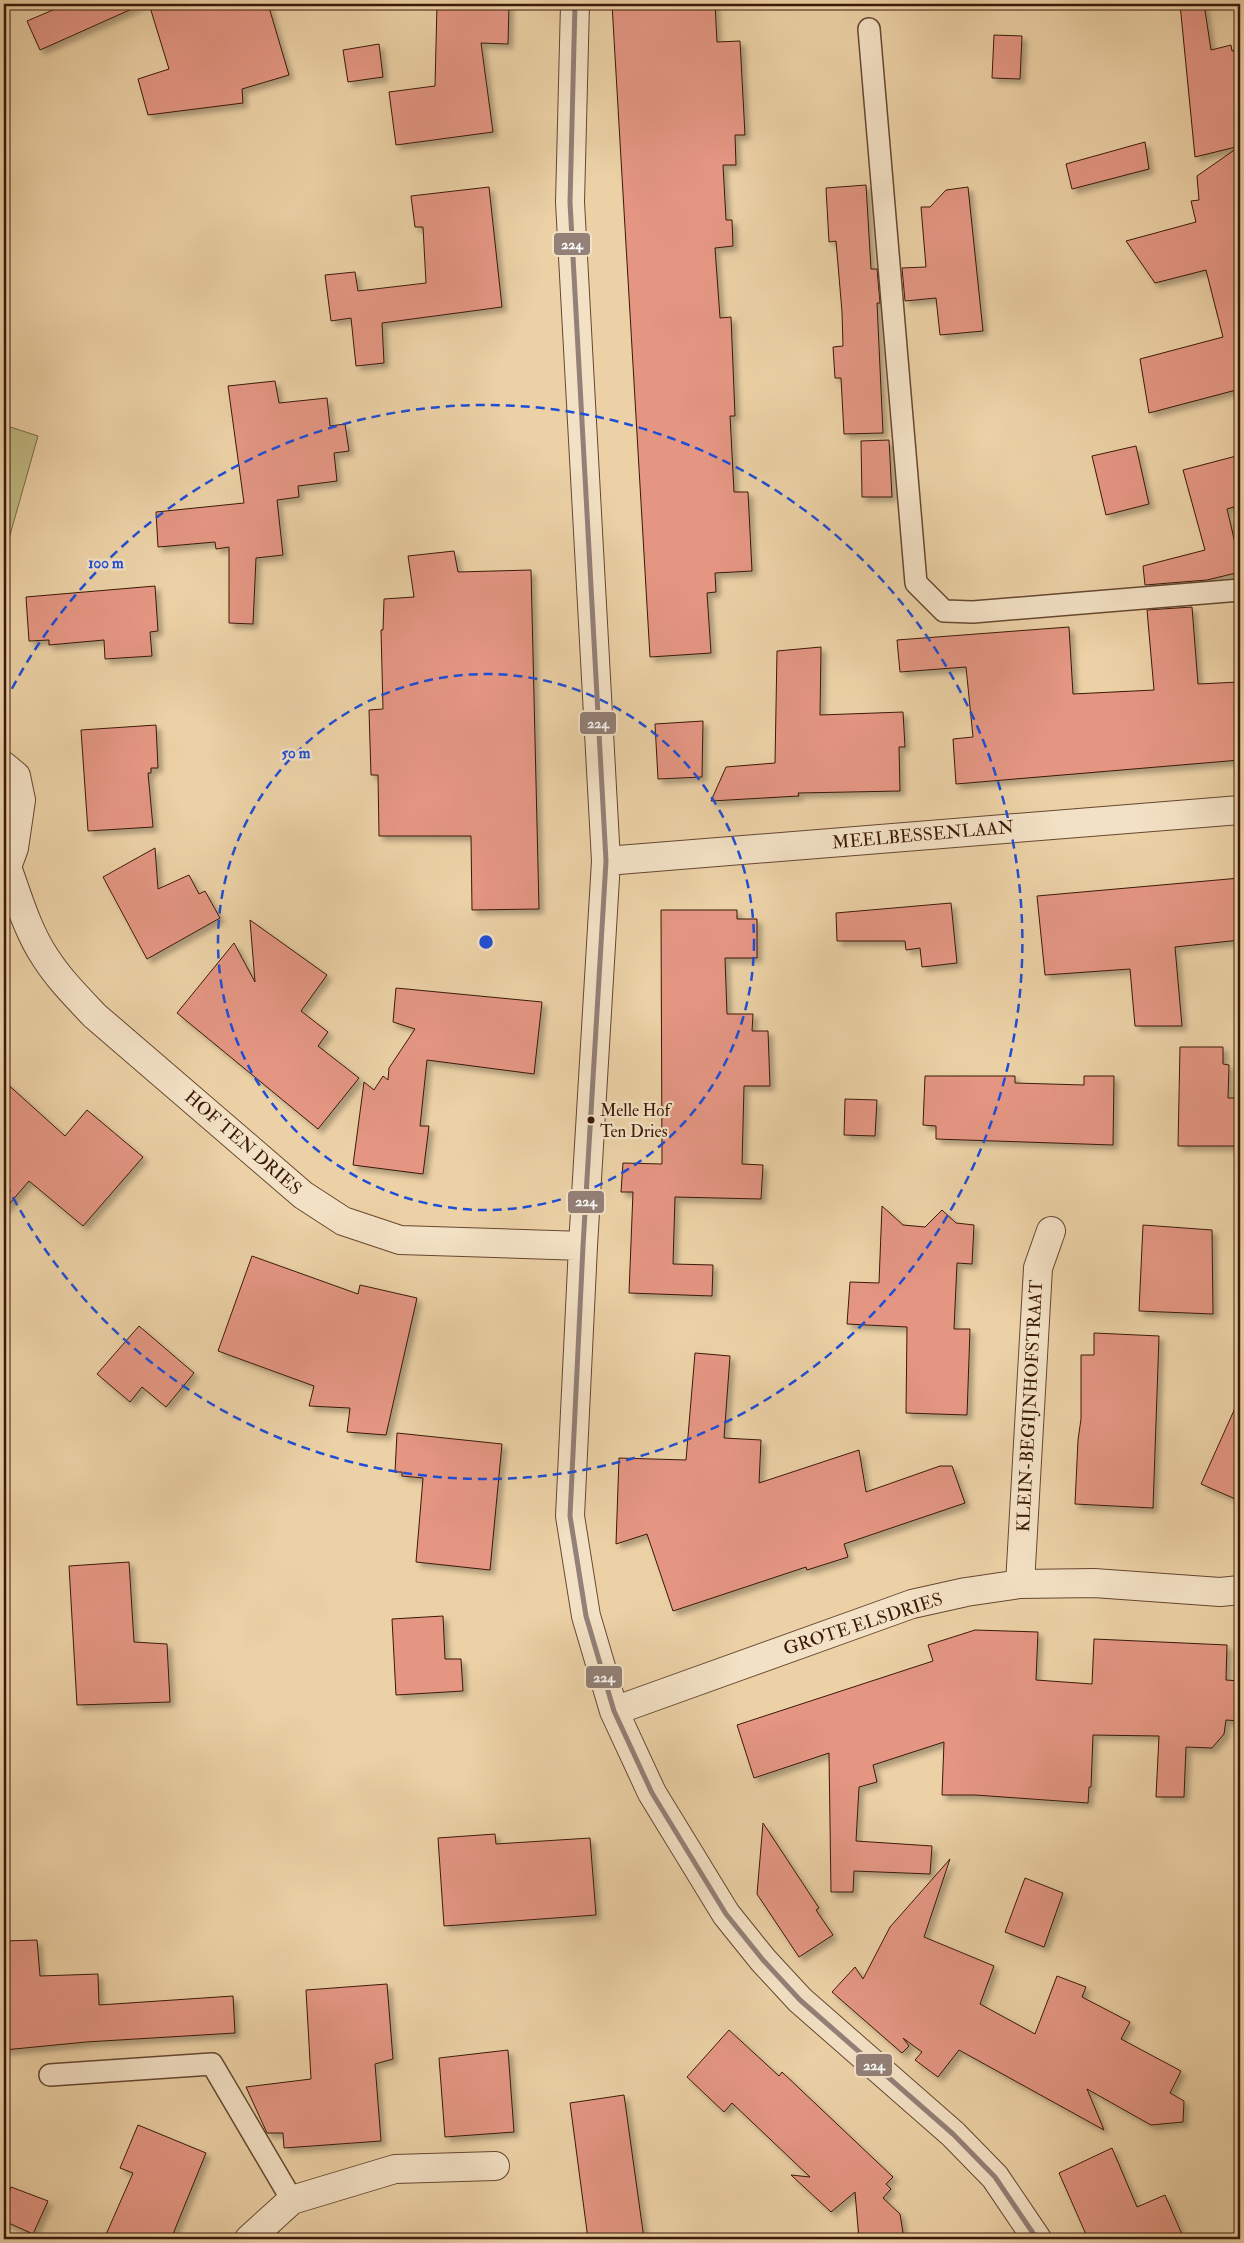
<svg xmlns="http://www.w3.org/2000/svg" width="1244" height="2243" viewBox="0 0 1244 2243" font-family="'IM FELL Double Pica',serif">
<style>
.green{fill:#bfb982;stroke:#7c6945}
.building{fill:#e49683;stroke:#3a1908;filter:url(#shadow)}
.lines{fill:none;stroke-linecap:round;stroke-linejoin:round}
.lane-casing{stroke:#664730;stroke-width:24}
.street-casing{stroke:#664730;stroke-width:30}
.lane{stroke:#f3e1c5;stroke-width:21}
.street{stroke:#f3e1c5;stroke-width:28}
.bus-1-casing{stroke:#f3e1c5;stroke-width:9}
.bus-1{stroke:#938077;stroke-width:5}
.ring{fill:none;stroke:#1d4ed8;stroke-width:2.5;stroke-dasharray:9 6}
.bus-dot{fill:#3a1908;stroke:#f3e1c5;stroke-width:2}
.labels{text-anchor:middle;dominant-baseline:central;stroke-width:4.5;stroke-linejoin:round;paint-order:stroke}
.bus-label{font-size:17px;fill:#3a1908;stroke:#f3e1c5;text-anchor:start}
.street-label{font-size:18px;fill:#3a1908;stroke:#f3e1c5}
.centre{fill:#1d4ed8;stroke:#f3e1c5;stroke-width:2.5}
.ring-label{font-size:15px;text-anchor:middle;font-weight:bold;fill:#1d4ed8;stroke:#f3e1c5;stroke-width:4.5;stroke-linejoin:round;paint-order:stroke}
.line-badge{stroke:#f3e1c5;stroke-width:2}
.badge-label{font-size:14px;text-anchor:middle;font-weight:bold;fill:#fff}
</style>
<defs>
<filter id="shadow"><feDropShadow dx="4.5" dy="4.5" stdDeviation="2.5" flood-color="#0004"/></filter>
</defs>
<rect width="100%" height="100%" fill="#ecd1a6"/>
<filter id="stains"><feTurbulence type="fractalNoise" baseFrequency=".004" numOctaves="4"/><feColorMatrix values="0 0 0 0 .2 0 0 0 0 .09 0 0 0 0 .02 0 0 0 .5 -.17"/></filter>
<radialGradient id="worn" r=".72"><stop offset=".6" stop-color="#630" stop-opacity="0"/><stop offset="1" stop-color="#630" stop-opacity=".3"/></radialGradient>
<!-- green -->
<path class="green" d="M4 425 38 436 8 542 4 541Z"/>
<!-- building -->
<path class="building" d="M67 4H143L40 50 27 21Z
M149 4H268L289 75 242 89 243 103 148 115 138 79 169 69Z
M437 4H509L508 44 481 43 493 132 396 145 389 92 435 86Z
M612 4H715L717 42 740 41 745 135H735L736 165H723L726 220H732L733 246 715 248 720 318 731 317 735 416H730L734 492H748L752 571 715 573 716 592 707 593 711 653 650 657Z
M1180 4H1204L1211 50 1231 45 1232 51 1236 50 1240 65V146L1195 157Z
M994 35 1022 36 1020 79 992 78Z
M379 44 383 77 348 82 343 50Z
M1145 142 1149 169 1072 189 1066 164Z
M1240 146V389L1149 413 1140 359 1223 337 1206 270 1155 283 1126 241 1196 222 1191 201 1199 200 1197 176Z
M866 185 871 269H877L880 303H877L883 433 844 434 841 378H835L833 347 843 346 842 312 836 241 829 242 826 188Z
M489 187 502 307 382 323 384 363 356 366 351 318 331 321 325 275 355 272 358 291 426 283 423 227H415L411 196Z
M968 187 983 331 940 335 936 298 905 301 902 268 926 267 921 207H930L946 190Z
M275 381 279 403 327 398 330 426 345 424 349 451 334 453 337 481 298 486 299 497 277 500 283 555 256 558 253 624 229 623V547L216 549 215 542 158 547 156 512 244 503 228 386Z
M889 440 892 497H862L861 441Z
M1136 446 1149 504 1106 515 1092 456Z
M1240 455V505L1227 509 1240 564V572L1207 580 1145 585 1143 566 1205 550 1183 470Z
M454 551 458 572 531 570 539 909 472 910 471 836H379L378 775H371L369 710 383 709 381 630H383L384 599 414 597 408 556Z
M155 586 158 631 150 632 152 656 105 659 104 640 49 645V640L29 641 26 597Z
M1192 607 1198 684 1240 682V760L956 784 953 739 973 737 966 667 900 672 897 640 1069 627 1073 694 1154 690 1147 610Z
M821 647 820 715 903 712 905 747H899L900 791 798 793 799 796 711 801 726 767 775 763 777 651Z
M703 721 702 777 658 779 655 724Z
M156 725 158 768H151V773H148L153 827 88 831 81 730Z
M155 848 158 889 189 875 199 894 205 891 220 918 147 959 103 877Z
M1240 878V940L1175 947 1182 1026H1135L1130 969 1045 975 1037 896Z
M951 903 957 963 922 967 920 948 906 950 905 941H837L836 913Z
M661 910H737V919H757V958H725L727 1014H753L752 1031H768L770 1086H744L742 1164 763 1165 761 1199 675 1197 673 1264 713 1265 712 1296 629 1293 633 1192H621L623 1163 662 1164Z
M250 920 327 975 301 1011 328 1032 318 1046 359 1078 318 1129 177 1013 234 943 255 982Z
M396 988 542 1002 534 1074 427 1060 420 1126H429L423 1174 353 1165 364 1082 374 1090 383 1076 388 1080 389 1068 415 1029 393 1022Z
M1180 1047H1223V1064L1229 1065 1228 1098H1240V1146H1178Z
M925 1076H1015V1083L1084 1085V1076H1114L1113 1145 936 1139V1126L923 1125Z
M4 1081 65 1136 87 1110 143 1157 83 1226 29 1181 4 1210Z
M845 1099 877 1100 875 1136 844 1135Z
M882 1206 903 1225 925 1227 942 1210 956 1223 974 1225 972 1264 957 1263 954 1329H970L967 1415 906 1413 907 1327 847 1324 850 1282 879 1283Z
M1143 1225 1212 1230 1213 1314 1139 1311Z
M252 1256 358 1294 360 1285 417 1298 386 1435 347 1432 350 1408 309 1406 314 1386 218 1351Z
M139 1326 194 1373 166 1407 142 1387 130 1402 97 1374Z
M1094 1333 1159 1336 1153 1508 1075 1504 1078 1440 1081 1419V1355H1094Z
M695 1353 730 1356 724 1438 761 1440 759 1483 859 1450 866 1492 940 1466H952L965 1503 844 1544 848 1557 807 1570 806 1567 673 1611 647 1534 616 1544 619 1458 686 1460Z
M1240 1397V1501L1201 1484Z
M397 1433 502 1444 490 1570 416 1562 423 1478 402 1476V1472H395Z
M129 1562 134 1642 167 1644 170 1702 77 1705 69 1566Z
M443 1616 445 1659H461L463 1691 396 1695 392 1619Z
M975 1630 1038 1632 1036 1680 1092 1684 1094 1639 1227 1645 1226 1680 1240 1681V1721L1226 1720 1224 1734 1212 1748 1186 1747 1184 1797H1156L1159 1736 1093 1735 1091 1787H1089L1088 1803 975 1795H942L944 1742 873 1765 877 1782 859 1787 856 1841 932 1846 930 1874 854 1871 853 1892H831L829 1753 754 1778 737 1725 933 1661 928 1645Z
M763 1823 819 1908 816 1910 833 1935 799 1957 757 1894Z
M495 1834 496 1844 590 1838 596 1915 444 1926 438 1838Z
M950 1859 924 1937 994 1966 980 2004 1035 2034 1057 1976 1086 1987 1082 1997 1130 2022 1121 2039 1181 2071 1170 2093 1184 2101 1183 2122 1151 2125 1087 2089 1104 2130 959 2050 938 2077 915 2060 922 2052 903 2038 909 2046 902 2053 832 1992 855 1967 863 1979 890 1927Z
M1025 1878 1063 1893 1044 1947 1005 1932Z
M37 1940 40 1976 98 1974 99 2005 233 1996 235 2033 86 2042 4 2050V1941Z
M387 1984 393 2059 375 2064 381 2141 284 2148 283 2133H267L246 2087 311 2079 306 1990Z
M729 2030 779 2076 782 2072 893 2177 886 2184 891 2189 883 2198 900 2214 904 2239H859L855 2192 831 2212 791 2175 810 2177 732 2103 724 2112 687 2077Z
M508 2050 514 2132 445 2137 439 2058Z
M624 2095 644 2239H588L570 2103Z
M138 2125 206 2153 171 2239H104L133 2173 120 2168Z
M1112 2148 1137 2207 1165 2195 1184 2239H1088L1059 2173Z
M11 2187 48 2201 33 2234 4 2221V2206Z"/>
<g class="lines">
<!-- lane casing -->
<g class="lane-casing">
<path id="lane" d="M869 29 916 583 944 611 973 612 1240 590
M50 2075 212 2064 292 2200"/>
</g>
<!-- street casing -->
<g class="street-casing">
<path id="street" d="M575 4 570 202 606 861 583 1246 570 1516 586 1616 614 1711 652 1793 726 1914 763 1960 800 2000 953 2134 995 2177 1037 2239
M4 766 16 776 21 800 14 848 7 867C18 897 27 930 45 957 59 979 77 997 95 1016L303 1195 343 1221 400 1240 583 1246
M606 861 1240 810
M1020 1584 1038 1268 1051 1231
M614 1711 912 1604 966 1592 1020 1584 1094 1583 1220 1592 1240 1590
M249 2239 292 2200 395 2169 495 2166"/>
</g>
<!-- lane -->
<use href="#lane" class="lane"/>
<!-- street -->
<use href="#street" class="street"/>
<!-- bus-1 casing -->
<g class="bus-1-casing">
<path id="bus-1" d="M575 4 570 202 606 861 583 1246 570 1516 586 1616 614 1711 652 1793 726 1914 763 1960 800 2000 953 2134 995 2177 1037 2239"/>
</g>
<!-- bus-1 -->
<use href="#bus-1" class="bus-1"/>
</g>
<!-- distance rings -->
<g class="ring">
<circle cx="486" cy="942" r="268"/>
<path d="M5 702A537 537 0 1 1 5 1182"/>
</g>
<!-- markers -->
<circle class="bus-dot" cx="591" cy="1120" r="4.5"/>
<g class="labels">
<!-- bus labels -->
<g class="bus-label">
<text x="600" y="1110">Melle Hof<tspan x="600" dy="21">Ten Dries</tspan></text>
</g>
<!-- street labels -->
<g class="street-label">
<text transform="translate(923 835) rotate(-5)">MEELBESSENLAAN</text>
<text transform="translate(243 1143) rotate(41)">HOF TEN DRIES</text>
<text transform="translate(1030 1406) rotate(-87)">KLEIN-BEGIJNHOFSTRAAT</text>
<text transform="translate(863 1624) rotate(-18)">GROTE ELSDRIES</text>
</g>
</g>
<circle cx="486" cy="942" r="8" class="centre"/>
<g class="ring-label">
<text x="106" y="568">100 m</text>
<text x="296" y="758">50 m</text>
</g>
<g class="line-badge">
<rect x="553" y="232" width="38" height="24" rx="5" fill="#938077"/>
<rect x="579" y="711" width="38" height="24" rx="5" fill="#938077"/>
<rect x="567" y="1190" width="38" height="24" rx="5" fill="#938077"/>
<rect x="585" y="1665" width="38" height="24" rx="5" fill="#938077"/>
<rect x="855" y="2053" width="38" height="24" rx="5" fill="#938077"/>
</g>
<g class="badge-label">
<text x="572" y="249">224</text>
<text x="598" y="728">224</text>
<text x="586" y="1206">224</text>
<text x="604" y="1682">224</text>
<text x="874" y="2070">224</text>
</g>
<!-- margin -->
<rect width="1244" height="2243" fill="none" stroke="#ecd1a6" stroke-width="20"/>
<rect x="5" y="5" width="1234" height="2233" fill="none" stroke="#3a1908" stroke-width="2.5"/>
<rect x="10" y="10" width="1224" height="2223" fill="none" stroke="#3a1908"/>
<rect width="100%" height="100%" filter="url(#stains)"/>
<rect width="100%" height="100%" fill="url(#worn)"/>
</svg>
